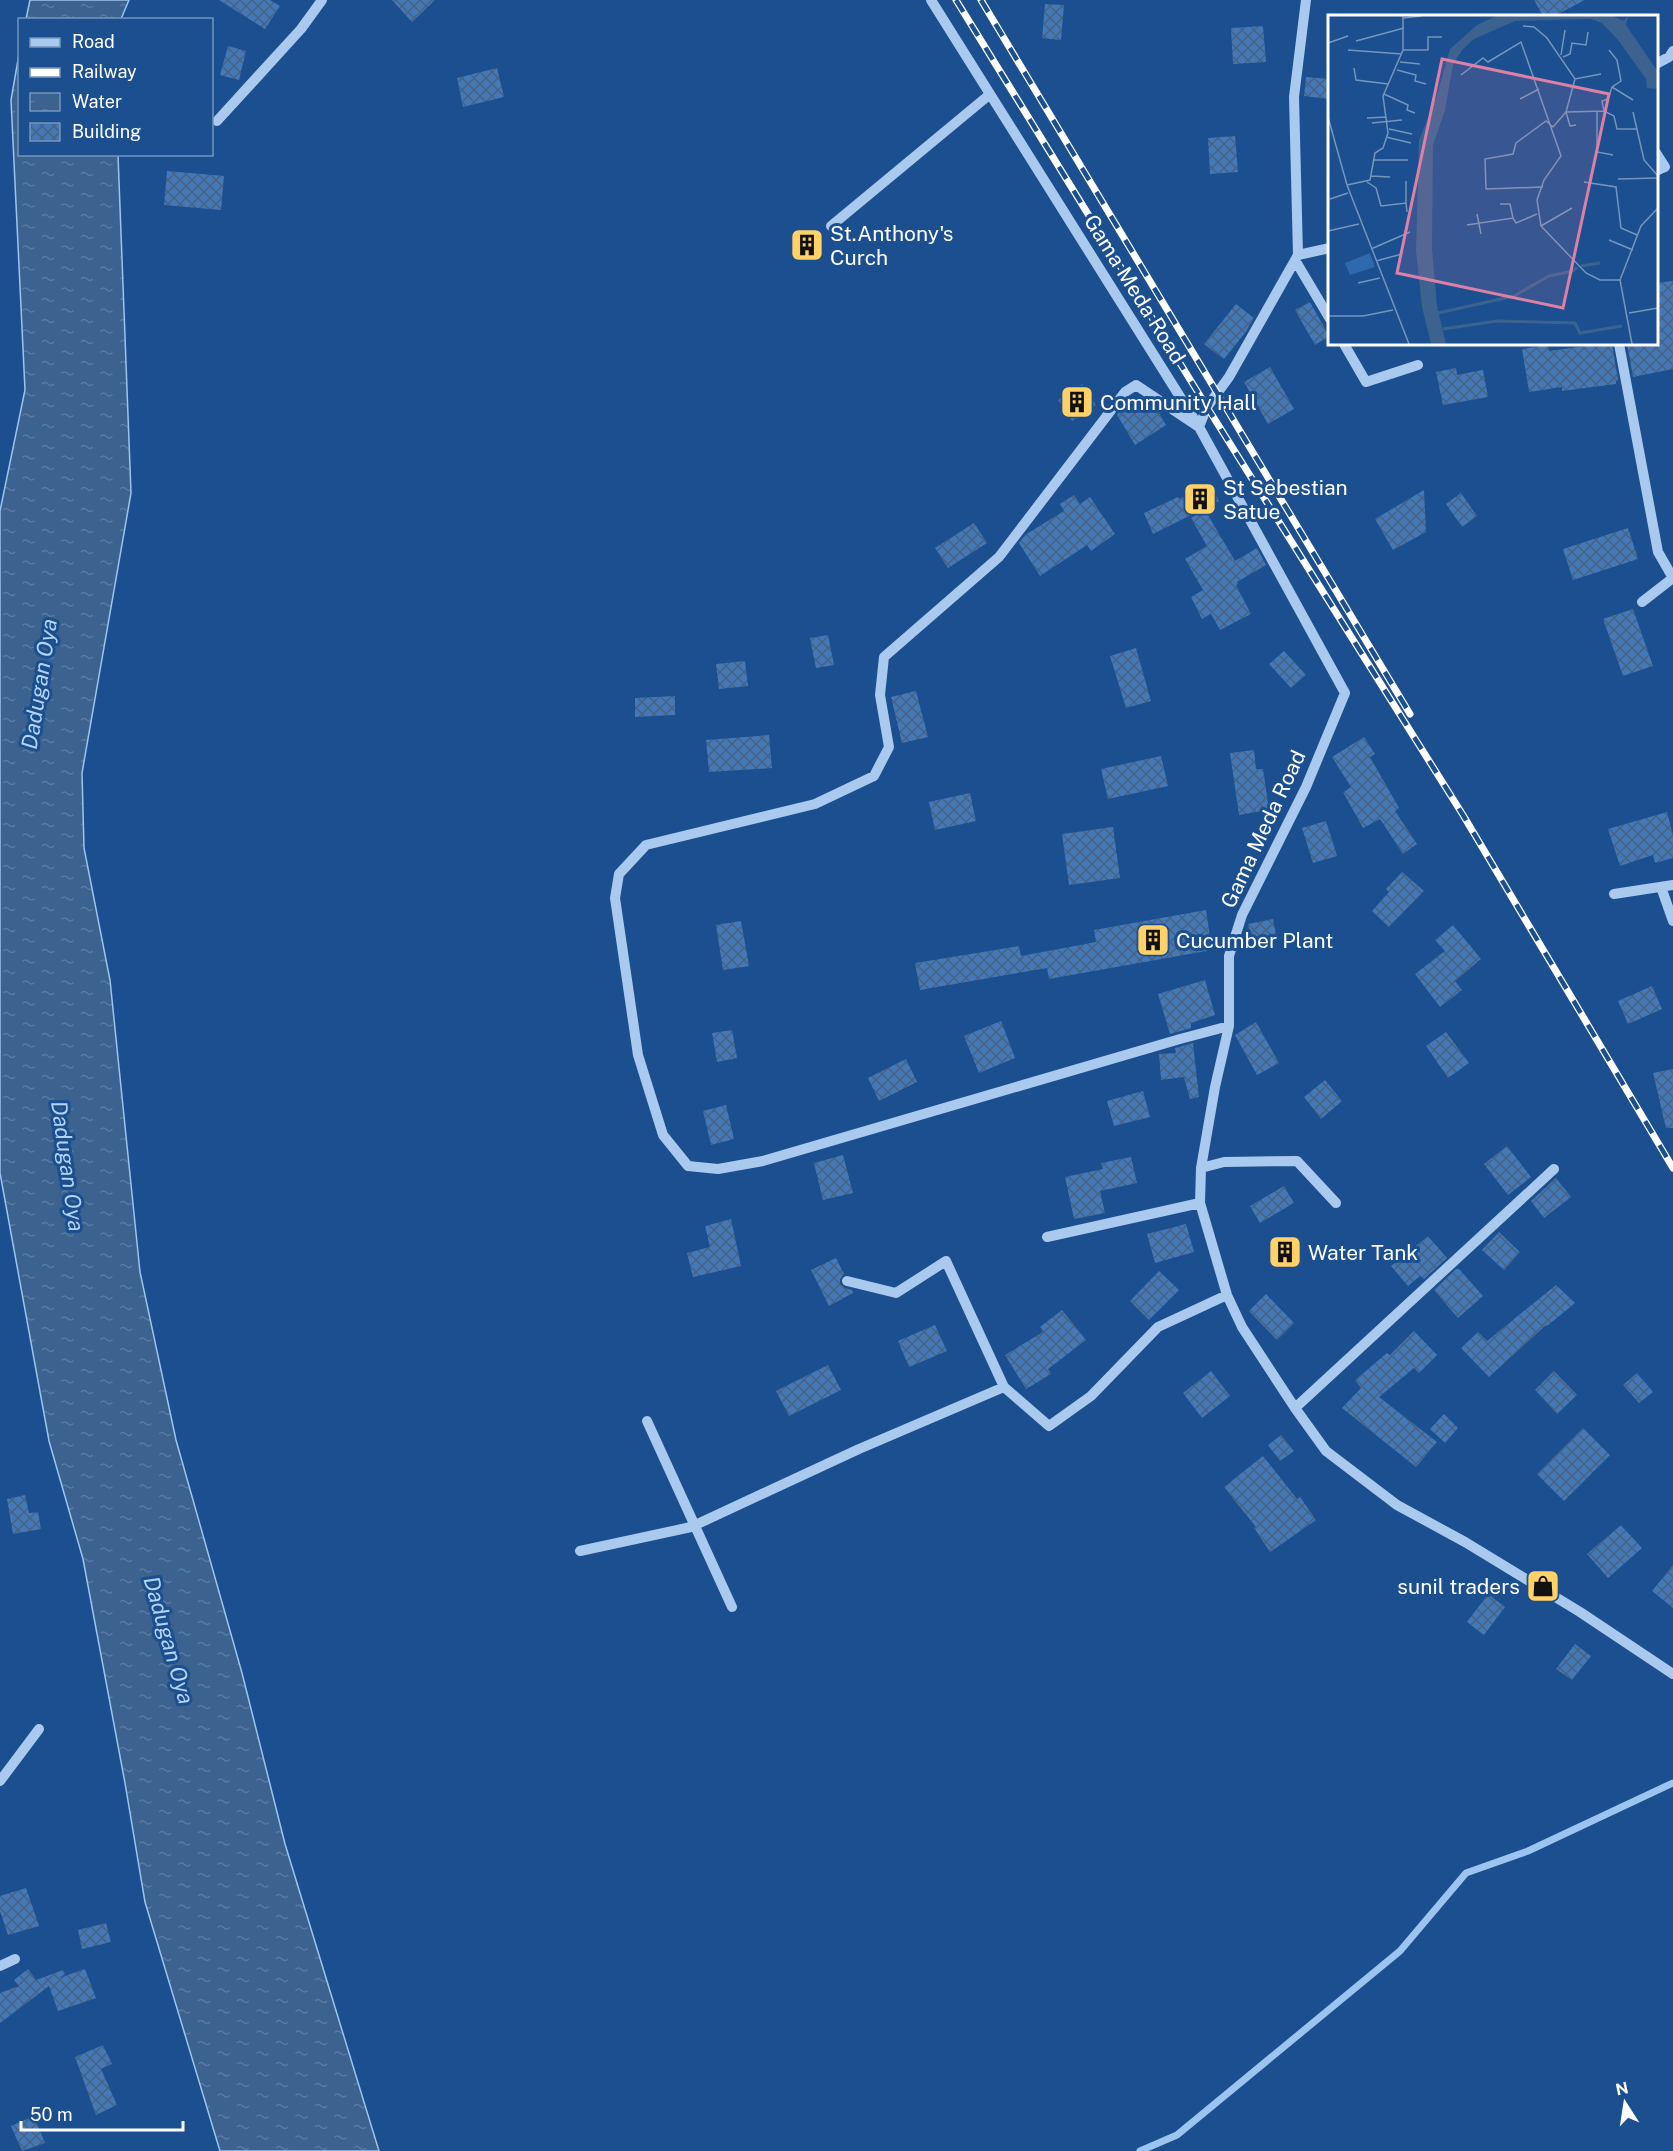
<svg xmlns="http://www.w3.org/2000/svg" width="1673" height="2151" viewBox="0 0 1673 2151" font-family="'Public Sans',sans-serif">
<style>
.water{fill:url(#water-ripples);stroke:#9cc4f0;stroke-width:1.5}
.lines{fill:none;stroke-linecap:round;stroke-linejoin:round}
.stream{stroke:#9cc4f0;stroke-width:7}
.building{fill:url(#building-cross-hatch)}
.minor{stroke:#a9c9ee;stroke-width:10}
.rail-casing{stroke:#fff;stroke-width:7}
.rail{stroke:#1b4f8f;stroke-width:4.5;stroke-dasharray:14;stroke-linecap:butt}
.labels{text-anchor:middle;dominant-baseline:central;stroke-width:6;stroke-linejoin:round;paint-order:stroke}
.poi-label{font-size:21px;fill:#fff;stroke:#1b4f8f;text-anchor:start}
.street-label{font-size:21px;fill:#fff;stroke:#1b4f8f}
.water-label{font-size:22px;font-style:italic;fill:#b5d3f5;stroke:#1b4f8f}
.inset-river{fill:none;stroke:#3c6290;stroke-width:3}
.inset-road{fill:none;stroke:#7695bc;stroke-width:1.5}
.view{fill:#dd80a5;fill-opacity:0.15;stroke:#dd80a5;stroke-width:3}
.inset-edge{fill:none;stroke:#fff;stroke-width:3}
</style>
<defs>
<pattern id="water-ripples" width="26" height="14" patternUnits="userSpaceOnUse" patternTransform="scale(1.5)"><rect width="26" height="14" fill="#3c6290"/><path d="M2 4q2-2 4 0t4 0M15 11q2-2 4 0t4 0" fill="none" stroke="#597aa1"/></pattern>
<pattern id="building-cross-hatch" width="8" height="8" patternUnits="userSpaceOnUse" patternTransform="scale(1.5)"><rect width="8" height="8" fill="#4478b7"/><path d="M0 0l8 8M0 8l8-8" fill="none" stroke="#486282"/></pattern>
</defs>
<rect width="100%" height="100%" fill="#1b4f8f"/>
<!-- water -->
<path class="water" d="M30 0H129L121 19H26Z
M19 54 20 154 118 155 131 493 82 773 84 848 110 980 140 1272 176 1440 242 1673 285 1844 379 2151H220L145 1902 125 1783 83 1559 49 1441 0 1173V511L25 390 11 100Z"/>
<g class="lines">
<!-- stream -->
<path class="stream" d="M1140 2151 1177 2135 1400 1951 1466 1873 1528 1851 1673 1783"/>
</g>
<!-- building -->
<path class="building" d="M219 0H270L280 6 265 29Z
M392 0H435L412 22Z
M1534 0H1585L1554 16H1543Z
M1045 4 1064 5 1061 40 1042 38Z
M1263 26 1266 62 1233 64 1231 28Z
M228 46 246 51 239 80 220 75Z
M497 68 504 97 463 107 457 78Z
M1306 77 1329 79V99L1304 96Z
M1235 136 1238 172 1210 174 1208 138Z
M167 171 224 176 221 210 164 205Z
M809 232 821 245 805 259 793 246Z
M1673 281V369L1633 377 1627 344H1656V283Z
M1310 302 1329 336 1315 345 1295 310Z
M1236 304 1254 318 1245 333 1224 359 1204 344Z
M1600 344H1612L1618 380 1616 381V384L1562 391V387L1529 392 1522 349 1548 345 1549 351Z
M1270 367 1294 409 1268 424 1244 382Z
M1456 368 1457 375 1483 370 1488 397 1443 405 1436 372Z
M1082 384 1096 405 1072 421 1058 400Z
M1138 398 1145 410 1153 405 1155 406 1166 425 1135 445 1117 415 1122 409Z
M1210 484 1219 501 1153 534 1144 513 1178 497 1179 499Z
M1424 490 1426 532 1393 550 1375 519Z
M1461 493 1477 516 1462 527 1446 504Z
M1074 495 1080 504 1090 497 1115 534 1091 551 1087 545 1040 576 1019 543 1025 535 1064 511 1060 504Z
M1205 510 1235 561 1257 548 1266 565 1237 582 1238 584 1236 585 1251 614 1220 630 1211 614 1202 619 1191 597 1203 590 1185 559 1207 546 1191 518Z
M974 523 987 543 948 568 935 548Z
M1628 528 1638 559 1573 580 1563 549Z
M1633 609 1653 666 1623 676 1603 619Z
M828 635 834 665 816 668 810 638Z
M1136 648 1151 701 1126 708 1110 656Z
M1284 651 1306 675 1291 688 1269 664Z
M745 661 748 686 719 689 716 664Z
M916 691 928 737 902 743 891 697Z
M675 696V715L635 717V698Z
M769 735 772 768 709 772 706 740Z
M1364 737 1375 754 1370 757 1399 808 1395 811 1417 844 1403 854 1380 819 1363 828 1343 792 1351 787 1332 757Z
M1254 750 1256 769H1263L1269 810 1239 815 1230 753Z
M1161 756 1168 786 1108 799 1101 769Z
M970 793 976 821 935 830 929 802Z
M1667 812 1673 835V858L1655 863 1653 855 1620 866 1608 829Z
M1326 821 1337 856 1313 863 1302 828Z
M1113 827 1120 878 1069 885 1062 834Z
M1402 872 1424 891 1389 927 1372 911 1389 892 1386 889Z
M1206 910 1212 950 1049 979 1047 968 920 990 915 963 1019 946 1021 956 1096 942 1094 930Z
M1273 919 1277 939 1252 943 1248 924Z
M741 921 749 966 723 970 716 925Z
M1453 925 1481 959 1455 981 1462 990 1440 1007 1415 974 1445 951 1435 940Z
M1205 980 1215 1015 1191 1023V1028L1170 1034 1158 994Z
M1652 986 1662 1009 1628 1024 1618 1001Z
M1001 1021 1015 1058 979 1073 964 1036Z
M1256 1022 1279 1063 1257 1075 1235 1035Z
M732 1030 737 1058 717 1062 712 1033Z
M1446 1032 1469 1063 1448 1078 1426 1046Z
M1193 1043 1199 1097 1190 1099 1184 1077 1161 1080 1159 1054 1176 1053 1175 1048Z
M906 1059 917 1082 879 1101 868 1078Z
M1673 1069V1128H1666L1653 1073Z
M1325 1080 1342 1101 1321 1119 1304 1097Z
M1143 1091 1150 1117 1114 1126 1107 1101Z
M726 1105 734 1139 711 1145 703 1111Z
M1507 1146 1531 1177 1508 1195 1484 1164Z
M843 1155 853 1193 823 1200 814 1163Z
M1131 1157 1137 1183 1100 1191 1105 1213 1074 1219 1065 1177 1103 1169 1101 1163Z
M1556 1178 1571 1197 1544 1218 1531 1201Z
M1284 1186 1294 1203 1260 1223 1250 1206Z
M731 1219 741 1266 693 1277 687 1253 710 1247 705 1226Z
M1186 1224 1194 1252 1155 1263 1147 1234Z
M1499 1232 1520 1252 1504 1270 1482 1250Z
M1428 1236 1447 1258 1424 1279 1420 1276 1408 1286 1391 1266Z
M836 1258 844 1274 840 1279V1284L845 1288 852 1290 853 1293 829 1306 811 1270Z
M1456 1269H1459L1483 1296 1458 1318 1434 1290Z
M1159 1271 1179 1290 1149 1320 1130 1301Z
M1556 1285 1575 1303 1547 1326 1546 1325 1489 1377 1461 1348 1478 1332 1487 1341Z
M1266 1294 1294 1323 1277 1340 1249 1311Z
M1062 1310 1086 1340 1048 1369 1051 1374 1026 1389 1005 1355 1043 1332 1040 1327Z
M935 1325 947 1351 909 1367 898 1341Z
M1414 1331 1437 1355 1419 1373 1414 1368 1379 1397 1437 1442 1416 1467 1342 1408 1361 1388 1355 1380 1387 1353 1390 1355Z
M828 1365 841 1390 789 1416 776 1391Z
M1211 1371 1230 1396 1202 1418 1183 1393Z
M1554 1371 1577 1395 1557 1414 1535 1390Z
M1637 1373 1653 1392 1639 1403 1623 1385Z
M1444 1414 1458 1428 1445 1443 1430 1429Z
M1583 1428 1610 1455 1564 1501 1537 1474Z
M1281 1435 1294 1451 1280 1461 1268 1445Z
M1263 1456 1297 1499 1300 1497 1316 1520 1270 1552 1254 1528 1256 1527 1224 1487Z
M25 1495 29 1513 38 1512 41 1529 13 1534 7 1499Z
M1621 1525 1642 1548 1608 1578 1587 1554Z
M1673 1565V1608L1652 1591Z
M1488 1594 1505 1607 1484 1635 1467 1622Z
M1575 1644 1591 1656 1572 1680 1556 1669Z
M26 1888 39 1926 8 1935 0 1911V1896Z
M106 1923 111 1942 82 1949 78 1930Z
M28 1969 36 1980 63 1970 65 1974 59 1978 85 1969 96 1998 58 2011 49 1986 0 2023V1993L19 1986 14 1980Z
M103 2045 112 2064 101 2069 117 2105 96 2115 75 2057Z
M34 2116 45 2143 22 2151 11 2126Z"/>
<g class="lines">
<!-- minor -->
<path class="minor" d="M931 0 1199 427 1345 693 1306 787 1242 915 1229 956V1026L1215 1087 1201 1168 1200 1203 1227 1295 1242 1327 1295 1408 1326 1451 1397 1505 1465 1542 1580 1612 1673 1674
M1656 64 1669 57 1673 51
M217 121 301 29 322 0
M1656 153 1665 167 1656 171
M831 226 989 95
M1298 255 1294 97 1306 0
M1295 260 1330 319
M1344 344 1366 382 1418 365
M1619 344 1658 552 1673 578
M1642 602 1673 578
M1661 887 1673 921
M1614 894 1673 885
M1229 1026 1180 1039 763 1161 718 1169 688 1166 663 1135 638 1055 615 898 619 874 646 845 815 804 874 776 889 747 880 695 884 657 999 557 1125 392 1136 385 1199 427 1207 407 1229 377 1298 255 1330 248
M1201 1168 1224 1162 1297 1161 1336 1203
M1047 1237 1200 1203
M847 1281 896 1293 946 1261 1004 1387
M1295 1408 1554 1169
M647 1421 732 1607
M580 1551 691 1527 859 1449 1004 1387 1049 1426 1091 1396 1158 1327 1227 1295
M0 1781 39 1729
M0 1966 15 1959"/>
<!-- rail casing -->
<g class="rail-casing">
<path id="rail" d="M956 0 1207 407 1463 815 1673 1168
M981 0 1410 714"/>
</g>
<!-- rail -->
<use href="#rail" class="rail"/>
</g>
<!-- icons -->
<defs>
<g id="building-square" transform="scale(1.725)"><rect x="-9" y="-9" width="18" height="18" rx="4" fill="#ffd166" stroke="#1b4f8f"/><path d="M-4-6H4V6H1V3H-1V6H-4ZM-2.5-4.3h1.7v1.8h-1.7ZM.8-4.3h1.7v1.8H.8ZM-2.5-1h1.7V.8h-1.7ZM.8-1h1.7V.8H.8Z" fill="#111"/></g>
<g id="shop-square" transform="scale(1.725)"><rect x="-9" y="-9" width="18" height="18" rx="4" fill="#ffd166" stroke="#1b4f8f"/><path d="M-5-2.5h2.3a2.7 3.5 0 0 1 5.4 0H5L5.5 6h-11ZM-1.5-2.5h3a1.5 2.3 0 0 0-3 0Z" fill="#111"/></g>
</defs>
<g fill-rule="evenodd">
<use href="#building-square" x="807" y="245"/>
<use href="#building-square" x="1077" y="402"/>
<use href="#building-square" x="1200" y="499"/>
<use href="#building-square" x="1153" y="940"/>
<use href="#building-square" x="1285" y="1252"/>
<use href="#shop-square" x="1543" y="1586"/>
</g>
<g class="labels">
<!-- poi labels -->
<g class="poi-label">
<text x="830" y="233">St.Anthony's<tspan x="830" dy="24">Curch</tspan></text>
<text x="1100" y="402">Community Hall</text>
<text x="1223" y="487">St Sebestian<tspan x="1223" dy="24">Satue</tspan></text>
<text x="1176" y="940">Cucumber Plant</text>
<text x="1308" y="1252">Water Tank</text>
<text x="1520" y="1586" text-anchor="end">sunil traders</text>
</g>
<!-- street labels -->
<g class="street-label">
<text transform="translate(1135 289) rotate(58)">Gama Meda Road</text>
<text transform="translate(1263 829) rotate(-65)">Gama Meda Road</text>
</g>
<!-- water labels -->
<g class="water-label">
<text transform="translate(39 684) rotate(-81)">Dadugan Oya</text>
<text transform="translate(68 1166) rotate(82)">Dadugan Oya</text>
<text transform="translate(169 1640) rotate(74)">Dadugan Oya</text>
</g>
</g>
<!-- overview -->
<g transform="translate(1328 15)">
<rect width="330" height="330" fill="#1b4f8f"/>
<path d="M42 238 47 252 22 260 17 248Z" fill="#2e69ad"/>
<path d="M168 1H285L295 6 300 1 298 10 330 57V74L319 73 318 64 290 25 274 8 263 4 187 6 146 24 134 35 125 50 117 95 105 130 104 233 109 291 118 329H103L94 292 88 236 91 125 108 83 122 34 149 10Z" fill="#3c6290"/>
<path class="inset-river" d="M253 251 272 248M110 298 186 281 221 261 245 256 249 252M115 314 169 306 247 308 252 318 294 311"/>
<path class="inset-road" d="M75 3 93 1M195 11 206 12 219 23 247 64 273 59M28 26 76 13M0 28 20 21M20 35 74 39M75 35H100V22H114M233 40 237 15M235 42 242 39 244 28 258 30 260 17M72 47 92 49M26 53 28 65 60 69M69 55 88 60 87 66 98 69M133 60 155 43 160 47 193 27 233 141 216 165 209 185 213 211 258 258 272 265H292M284 72 305 85M56 79 80 90 79 95 87 98M192 84 211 74M269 96V137L285 140M276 96 286 101 289 114H309M238 97 247 64M238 97 242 111 248 110M305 97 316 145 330 161M0 102 19 170 81 329M39 103 58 102M44 108 74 105M61 114 84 119M58 122 83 128M45 145H80M43 161 62 162M290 164 330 163M78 166V188M39 167 48 173 53 191 78 188 79 197M256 167 288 172 293 213 309 220M19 170 42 165 47 138 55 133 60 118 55 81 75 35V1M215 172 158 174 157 144 185 139 188 128 218 106 225 112 238 97 276 96 274 86 280 84 284 72 293 66 289 45 281 35M2 184 20 178M172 189H182L185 203M149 199 153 219M139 210 185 203 188 208 209 199M213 211 244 193M0 216 31 209M281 225 305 235M43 234 82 217M48 246 74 239M30 268 52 263M301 298 330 293M0 301H35L65 295M304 329 292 265 313 211 330 193"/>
<path class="view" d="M114 44 281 79 235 293 69 258Z"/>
<rect width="330" height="330" class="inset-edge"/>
</g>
<!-- legend -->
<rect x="18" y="18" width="195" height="138" fill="#1b4f8f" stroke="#7695bc" stroke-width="1.5"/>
<rect x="30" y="38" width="30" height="9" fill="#a9c9ee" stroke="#7695bc" stroke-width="1.5"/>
<text x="72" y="48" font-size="18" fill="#ffffff">Road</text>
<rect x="30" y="68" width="30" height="9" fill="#ffffff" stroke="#7695bc" stroke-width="1.5"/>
<text x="72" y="78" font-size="18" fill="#ffffff">Railway</text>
<rect x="30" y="93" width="30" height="18" fill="url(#water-ripples)" stroke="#7695bc" stroke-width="1.5"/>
<text x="72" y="108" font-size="18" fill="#ffffff">Water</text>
<rect x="30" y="123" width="30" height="18" fill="url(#building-cross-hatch)" stroke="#7695bc" stroke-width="1.5"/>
<text x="72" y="138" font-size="18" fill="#ffffff">Building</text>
<!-- north arrow -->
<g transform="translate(1625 2103) rotate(348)" stroke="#1b4f8f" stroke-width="4.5" paint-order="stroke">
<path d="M0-4.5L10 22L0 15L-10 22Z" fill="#ffffff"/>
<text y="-9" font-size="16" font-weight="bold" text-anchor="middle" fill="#ffffff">N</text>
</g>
<!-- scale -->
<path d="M21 2121v9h162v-9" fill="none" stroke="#ffffff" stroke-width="3"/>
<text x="30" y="2121" font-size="18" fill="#ffffff" stroke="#1b4f8f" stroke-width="4.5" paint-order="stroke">50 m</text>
</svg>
